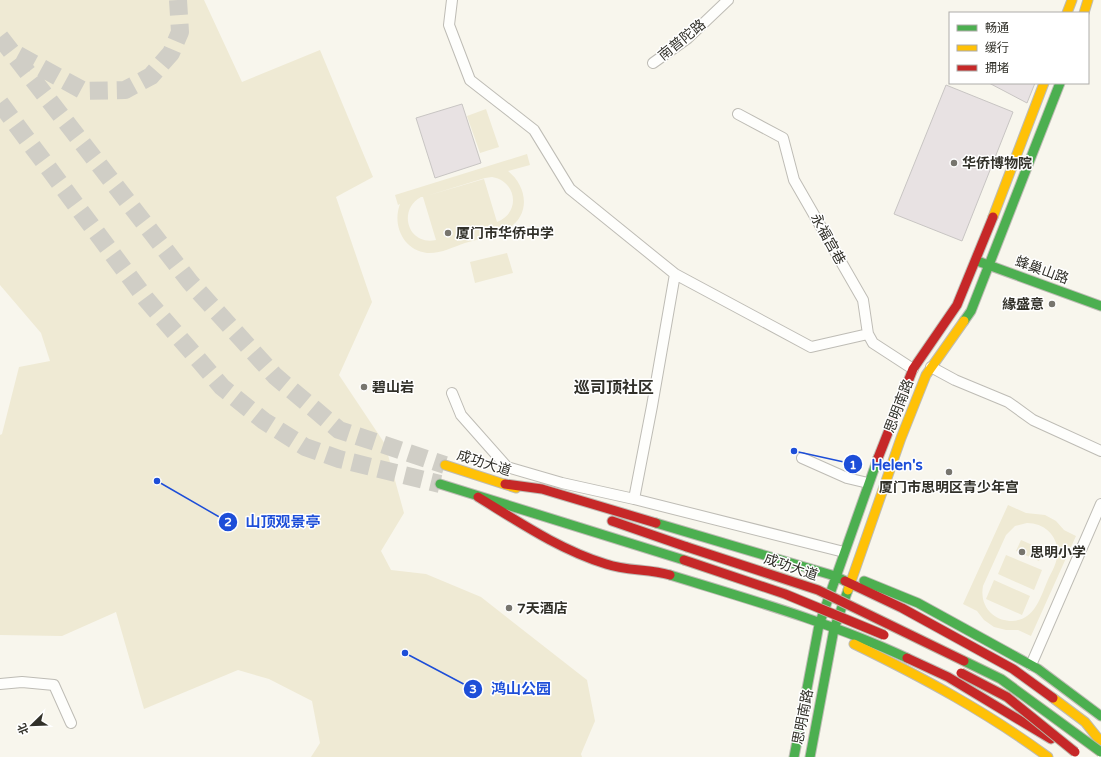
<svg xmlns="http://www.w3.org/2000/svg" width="1101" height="757" viewBox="0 0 1101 757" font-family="'Varela Round','Noto Sans SC',sans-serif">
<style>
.green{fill:#efead4;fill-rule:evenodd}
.building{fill:#e8e2e3;stroke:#c8c5c3}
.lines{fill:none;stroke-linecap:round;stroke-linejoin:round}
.highway-tunnel{stroke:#d0cec6;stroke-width:18;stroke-dasharray:18 9;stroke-linecap:butt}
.street-casing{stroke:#bebcb5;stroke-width:12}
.fast-casing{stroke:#bebcb5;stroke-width:11}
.slow-casing{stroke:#bebcb5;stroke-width:11}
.jam-casing{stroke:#bebcb5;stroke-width:11}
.street{stroke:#fefefc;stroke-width:10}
.fast{stroke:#4caf50;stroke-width:9}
.slow{stroke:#ffc107;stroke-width:9}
.jam{stroke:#c62828;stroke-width:9}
.fast-bridge-casing{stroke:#b9b6a7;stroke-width:11;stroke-linecap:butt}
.jam-bridge-casing{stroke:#b9b6a7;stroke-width:11;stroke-linecap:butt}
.fast-bridge{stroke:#4caf50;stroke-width:9}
.jam-bridge{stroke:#c62828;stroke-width:9}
.poi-dot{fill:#77756e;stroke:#fff;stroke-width:1.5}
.labels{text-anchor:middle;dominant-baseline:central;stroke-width:3;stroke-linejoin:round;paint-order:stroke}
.street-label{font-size:14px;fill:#313029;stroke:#fff}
.poi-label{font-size:14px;font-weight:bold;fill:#313029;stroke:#fff;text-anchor:start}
.quarter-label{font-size:16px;font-weight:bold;fill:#313029;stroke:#fff}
.leader{fill:none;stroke:#1d4ed8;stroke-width:1.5}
.callout-dot{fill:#1d4ed8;stroke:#fff;stroke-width:1.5}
.mark-label{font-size:12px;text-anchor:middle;font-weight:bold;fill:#fff}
.callout-label{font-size:15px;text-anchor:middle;font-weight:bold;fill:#1d4ed8;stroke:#fff;stroke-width:3;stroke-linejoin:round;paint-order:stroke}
</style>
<rect width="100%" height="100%" fill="#f8f6ed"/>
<!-- green -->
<path class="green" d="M0 0H204L242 82 320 50 373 177 336 197 372 302 339 375 385 444 404 513 381 551 391 570 426 574 481 597 587 680 595 721 581 754 582 757H311L320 743 312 701 269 679 238 670 144 709 116 612 62 636 0 635V435L2 434 19 367 50 361 41 333 0 285Z
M486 109 499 147 480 153 467 116Z
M527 154 530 165 508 171C527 186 531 214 509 228 497 236 479 239 465 243 453 247 440 254 427 253 403 250 392 225 400 204L398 205 395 195ZM492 177C517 181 521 213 497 222L484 179 426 196 485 178ZM421 197H423L436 240C408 246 397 210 421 197Z
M507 253 513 273 475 283 470 262Z
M1008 505 1026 513 1045 515 1056 521 1064 530 1076 536 1031 636 1018 630H1006L994 627 984 620 977 611 963 604ZM1027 523C1045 523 1060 537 1057 557 1056 566 1050 574 1047 582 1040 599 1034 620 1012 621 1005 621 998 619 992 614 984 607 981 597 983 586L1006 535 1015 526Z
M1021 540 1044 550 1039 561 1016 551Z
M1006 555 1042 570 1034 590 998 574Z
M994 580 1030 596 1022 615 986 599Z"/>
<!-- building -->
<path class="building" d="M989 83H1035L1027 103Z
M946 85 1013 112 962 241 894 214Z
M462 104 481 163 435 178 416 118Z"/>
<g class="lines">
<!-- highway-tunnel -->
<path class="highway-tunnel" d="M0 37 190 282 275 376 339 430 445 465
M18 55 84 91 125 90 151 76 171 53 180 32 178 0
M0 103 146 299 222 387 264 421 305 447 339 459 440 484"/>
<!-- street casing -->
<g class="street-casing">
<path id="street" d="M452 0 449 25 470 80 534 130 570 189 675 274 811 347 868 334
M653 63 688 38 728 0
M738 114 783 138 794 180 863 300 868 334 873 343 913 369
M931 367 955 380 1008 402 1033 420 1101 451
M452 393 461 415 507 467 562 483 634 499 844 552
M802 458 847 478 868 483
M634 499 652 406 675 274
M1031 665 1101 504
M0 684 22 682 54 685 71 723"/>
</g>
<!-- fast casing -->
<g class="fast-casing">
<path id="fast" d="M980 262 1101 306
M964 321 971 311 1060 83
M440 484 684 560
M656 523 835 576 845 581
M670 575C748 599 833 623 907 658
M864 581 918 603 1038 669 1101 716
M794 757 819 625 878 458
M810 757 834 629 848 590"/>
</g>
<!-- slow casing -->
<g class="slow-casing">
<path id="slow" d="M1067 13 1072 0
M1084 13 1088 0
M993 217 1044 83
M445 465 516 488
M848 590 901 438 926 375 964 321
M854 644C922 677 987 712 1048 757
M1053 698 1085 722 1101 742"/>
</g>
<!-- jam casing -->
<g class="jam-casing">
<path id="jam" d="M878 458 913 369 957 305 993 217
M505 484 542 489 656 523
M478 497C519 522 560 550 606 564 626 571 649 569 670 575
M612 521 687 547
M845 581 902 608 1013 669 1053 698
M907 658 948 677 1051 739"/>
</g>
<!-- street -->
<use href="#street" class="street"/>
<!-- fast -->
<use href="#fast" class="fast"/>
<!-- slow -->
<use href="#slow" class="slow"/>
<!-- jam -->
<use href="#jam" class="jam"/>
<!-- fast-bridge casing -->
<g class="fast-bridge-casing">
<path id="fast-bridge" d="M964 661 1001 679 1101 752"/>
</g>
<!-- jam-bridge casing -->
<g class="jam-bridge-casing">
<path id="jam-bridge" d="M687 547 818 590 964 661
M684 560 785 594 884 635
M961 673 1007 697 1075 752"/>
</g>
<!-- fast-bridge -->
<use href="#fast-bridge" class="fast-bridge"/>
<!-- jam-bridge -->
<use href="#jam-bridge" class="jam-bridge"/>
</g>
<!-- markers -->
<g class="poi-dot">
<circle cx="954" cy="163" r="4"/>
<circle cx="448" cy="233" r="4"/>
<circle cx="1052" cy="304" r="4"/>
<circle cx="364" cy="387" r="4"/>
<circle cx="949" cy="472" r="4"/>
<circle cx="1022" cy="552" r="4"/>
<circle cx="509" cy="608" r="4"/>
</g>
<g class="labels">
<!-- street labels -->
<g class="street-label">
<text transform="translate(682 40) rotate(-39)">南普陀路</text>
<text transform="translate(828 239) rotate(61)">永福宫巷</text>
<text transform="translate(1042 270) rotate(20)">蜂巢山路</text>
<text transform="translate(899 406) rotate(-69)">思明南路</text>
<text transform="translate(484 463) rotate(18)">成功大道</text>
<text transform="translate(791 567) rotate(19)">成功大道</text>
<text transform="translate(803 717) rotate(-79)">思明南路</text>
</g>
<!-- poi labels -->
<g class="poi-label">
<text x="962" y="163">华侨博物院</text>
<text x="456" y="233">厦门市华侨中学</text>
<text x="1044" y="304" text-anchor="end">緣盛意</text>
<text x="372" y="387">碧山岩</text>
<text x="949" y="487" text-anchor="middle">厦门市思明区青少年宫</text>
<text x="1030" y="552">思明小学</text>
<text x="517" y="608">7天酒店</text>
</g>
<!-- quarter labels -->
<g class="quarter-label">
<text x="614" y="388">巡司顶社区</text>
</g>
</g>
<!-- callouts -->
<path class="leader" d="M794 451L853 464M157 481L228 522M405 653L473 689"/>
<g class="callout-dot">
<circle cx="794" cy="451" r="4"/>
<circle cx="157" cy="481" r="4"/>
<circle cx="405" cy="653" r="4"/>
<circle cx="853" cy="464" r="10"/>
<circle cx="228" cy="522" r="10"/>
<circle cx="473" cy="689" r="10"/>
</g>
<g class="mark-label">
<text x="853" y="469">1</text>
<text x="228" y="526">2</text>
<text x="473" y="693">3</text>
</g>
<g class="callout-label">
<text x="897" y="470">Helen's</text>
<text x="283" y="527">山顶观景亭</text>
<text x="521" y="694">鸿山公园</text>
</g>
<!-- legend -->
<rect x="949" y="12" width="140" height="72" fill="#ffffff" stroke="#adaca9"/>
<rect x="957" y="25" width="20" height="6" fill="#4caf50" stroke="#adaca9"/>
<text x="985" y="32" font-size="12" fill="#313029">畅通</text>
<rect x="957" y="45" width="20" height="6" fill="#ffc107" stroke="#adaca9"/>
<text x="985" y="52" font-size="12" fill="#313029">缓行</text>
<rect x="957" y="65" width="20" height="6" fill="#c62828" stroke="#adaca9"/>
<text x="985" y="72" font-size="12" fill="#313029">拥堵</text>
<!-- north arrow -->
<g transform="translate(32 725) rotate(247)" stroke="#ffffff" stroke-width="3" paint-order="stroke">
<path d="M0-3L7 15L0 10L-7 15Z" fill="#313029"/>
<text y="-6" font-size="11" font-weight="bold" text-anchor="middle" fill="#313029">北</text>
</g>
</svg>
